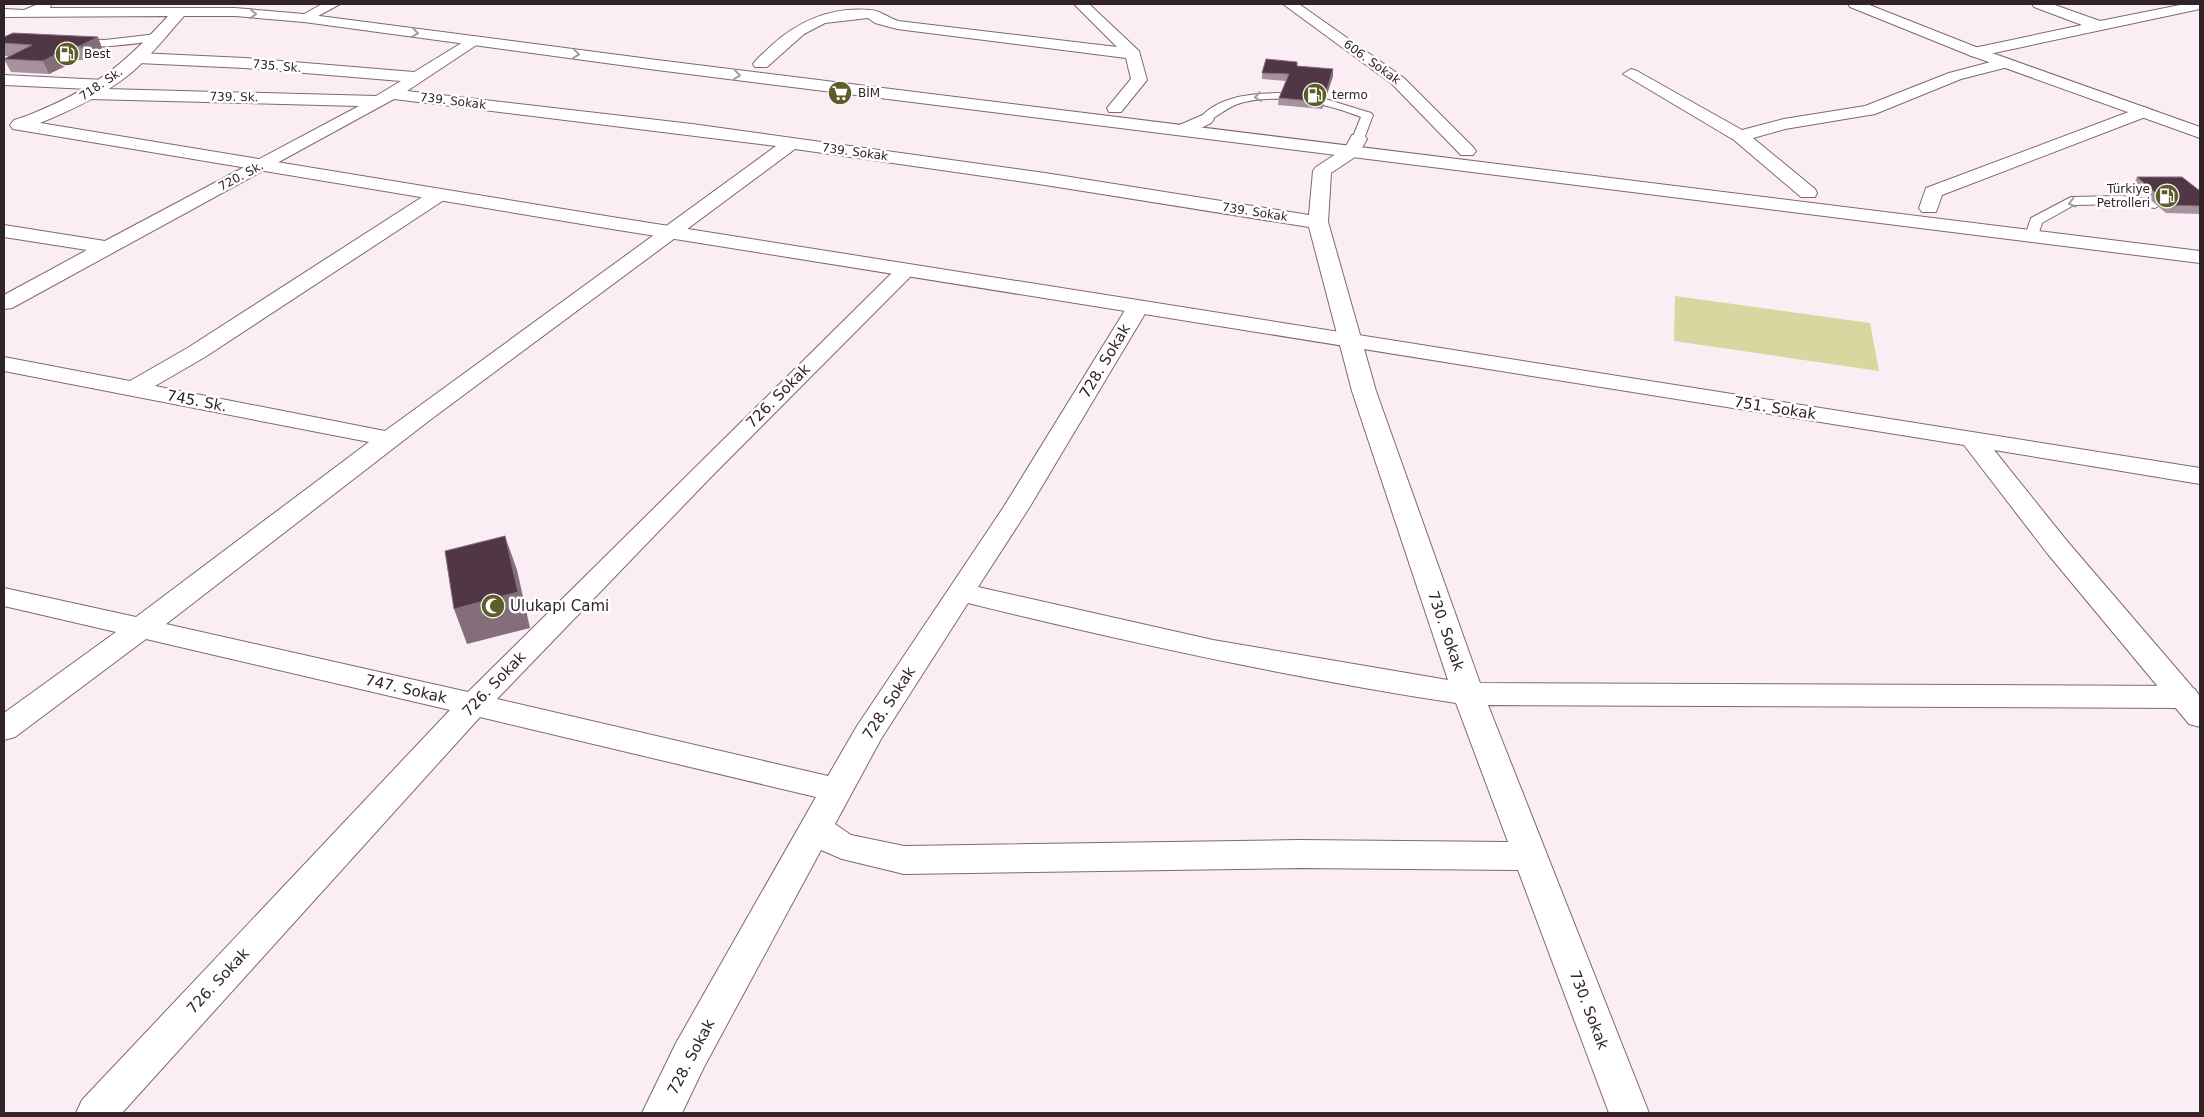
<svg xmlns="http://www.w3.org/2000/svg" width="2204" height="1117" viewBox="0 0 2204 1117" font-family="'DejaVu Sans',sans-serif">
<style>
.green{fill:#d6d8a0}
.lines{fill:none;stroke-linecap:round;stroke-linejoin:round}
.lane-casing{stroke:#836676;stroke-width:2}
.street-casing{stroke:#836676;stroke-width:2}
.secondary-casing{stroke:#836676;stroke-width:2}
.lane{fill:#fff;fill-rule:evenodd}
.street{fill:#fff;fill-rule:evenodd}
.secondary{fill:#fff;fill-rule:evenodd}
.wall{fill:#a6929d}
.shaded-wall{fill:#846e7a}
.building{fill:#513746;stroke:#846e7a}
.oneway{stroke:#a29c9f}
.labels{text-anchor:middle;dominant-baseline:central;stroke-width:5;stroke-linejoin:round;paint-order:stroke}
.far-poi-label{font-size:12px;fill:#30232a;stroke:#fff;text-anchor:start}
.far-street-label{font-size:12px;fill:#30232a;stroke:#fff}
.street-label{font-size:15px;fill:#30232a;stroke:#fff}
.poi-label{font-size:15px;fill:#30232a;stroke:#fff;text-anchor:start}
</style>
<rect width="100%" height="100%" fill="#fbedf4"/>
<!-- green -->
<path class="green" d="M1675 296 1870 323 1879 371 1674 341Z"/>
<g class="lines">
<!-- lane casing -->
<g class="lane-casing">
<path id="lane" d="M157 34 162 37 161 39C145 43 81 52 70 42L75 39 105 40Z
M1284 93 1319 97 1371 113 1373 115 1364 139 1358 143 1352 139 1361 117C1326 103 1271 91 1235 105 1226 109 1217 116 1209 121L1205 123 1199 119C1219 95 1255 93 1284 93Z
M2122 196 2155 200 2162 204 2155 208 2122 204 2074 205 2042 223 2037 239 2032 240 2025 236 2031 218 2071 197Z"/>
</g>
<!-- street casing -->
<g class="street-casing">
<path id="street" d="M322 4H340L309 21 304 22 297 18Z
M1074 4H1089L1139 51 1147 80 1121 112H1109L1107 108 1131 79 1126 58 897 29 875 23 868 18 825 23 804 34 767 67H755L753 64C758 57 766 51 772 45 800 20 832 7 870 10 879 10 889 18 898 21L1117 47Z
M1283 4H1299L1404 78 1473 147 1476 151 1473 155H1461L1392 84Z
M2032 4H2052L2100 21 2185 4H2200V9L1975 57 1969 55 1967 52 1969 49 2082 25 2034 7Z
M473 36 481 41 478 44 407 91 692 124 1045 173 1309 215 1313 171 1316 167 1345 148 1352 135H1364L1367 139 1358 155 1331 173 1328 222 1376 391 1480 683 2184 686 2195 689 2199 697 2195 705 2184 708 1488 705 1649 1113H1609L1518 870 1299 868 904 874 842 859 821 850 704 1067 682 1113H642L676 1043 816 797 480 717 122 1113H76L82 1100 450 710 146 639 15 737 4 740V713L116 632 4 606V588L136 617 369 442 4 371V357L130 381 189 347 433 190H447L449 194 447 198 205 357 155 386 385 431 776 146 394 99 12 308 4 309V295L87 250 4 237V225L105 241 359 106 89 99 83 98 81 94 89 89 4 85V75L104 80 112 85 106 89 376 96 401 81 245 68 138 63 130 58 138 53 245 58 414 72ZM795 149 1045 185 1309 227 1352 391 1448 680 1213 640 978 587 1029 508 1149 307 1146 302 1138 301 1130 302 1127 307 1003 508 857 726 828 776 497 699 711 477 913 274 916 270 913 266 906 264 899 266 468 692 166 624 430 420ZM968 603C1130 643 1292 678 1456 703L1508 842 1299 840 904 846 851 835 835 824 881 739Z
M2006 58 2014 63 2012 66 1961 79 1875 114 1785 129 1753 138 1815 189 1817 193 1815 197H1801L1734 140 1623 74 1631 69 1637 71 1742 130 1784 119 1865 106 1949 73Z
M2142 107 2148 108 2150 112 2148 116 1942 195 1936 212H1922L1919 208 1926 188Z
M1205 114 1211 115 1214 119 1211 123 1189 134H1177L1174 130 1177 126Z"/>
</g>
<!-- secondary casing -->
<g class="secondary-casing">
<path id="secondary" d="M38 4H51L50 8H235L304 14 657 60 2200 251V263L657 70 304 22 235 16H184C167 35 151 56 131 73 104 95 72 110 40 123L612 217 2200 468V484L1994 450 2067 541 2200 696V727L2189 724 2047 553 1964 445 612 229 19 130 13 129 10 125 14 120C26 117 38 111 50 106 102 83 130 58 168 16L4 17V9L24 10Z
M1848 4H1867L1981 49 2200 127V138L1969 55 1850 7Z"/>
</g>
<!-- lane -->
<use href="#lane" class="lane"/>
<!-- street -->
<use href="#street" class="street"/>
<!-- secondary -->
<use href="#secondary" class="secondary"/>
</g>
<!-- wall -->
<path class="wall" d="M4 37H98L103 51 86 60H78L49 74 11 72 4 59 9 56H4Z
M1297 66 1333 76 1322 109 1278 105 1279 98 1286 81 1262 79V73Z
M2137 177 2200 191V214L2166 213 2133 185Z"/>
<!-- shaded-wall -->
<path class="shaded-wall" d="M98 37 103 51 86 60 80 46Z
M72 46 78 60 49 74 43 61Z
M1333 69V76L1322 109 1323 102Z
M505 536 517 570 530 628 467 644 454 609Z"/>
<!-- building -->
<path class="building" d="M13 33 98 37 80 46H72L43 61 4 59 32 45 4 43V37Z
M1266 59 1297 62V66L1333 69 1323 102 1279 98 1289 74 1262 73Z
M2137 177H2182L2200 191V206L2170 205Z
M505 536 518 592 454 609 445 551Z"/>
<!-- one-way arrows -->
<defs><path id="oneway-chevron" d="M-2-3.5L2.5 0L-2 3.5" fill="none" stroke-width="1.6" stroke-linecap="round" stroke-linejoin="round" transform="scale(1.25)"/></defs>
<g class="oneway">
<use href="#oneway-chevron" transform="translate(253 14) rotate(5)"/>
<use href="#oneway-chevron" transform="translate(415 33) rotate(8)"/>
<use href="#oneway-chevron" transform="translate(576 54) rotate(7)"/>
<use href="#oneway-chevron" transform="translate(737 75) rotate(7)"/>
<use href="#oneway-chevron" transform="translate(1258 97) rotate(170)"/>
<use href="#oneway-chevron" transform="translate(2072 203) rotate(166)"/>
</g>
<!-- icons -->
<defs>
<g id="fuel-disc" transform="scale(1.25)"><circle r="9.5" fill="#5c5d2a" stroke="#fff"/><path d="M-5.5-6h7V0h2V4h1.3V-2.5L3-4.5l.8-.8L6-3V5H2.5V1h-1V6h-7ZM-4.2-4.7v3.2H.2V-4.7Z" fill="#fff"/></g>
<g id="supermarket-disc" transform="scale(1.25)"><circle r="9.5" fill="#5c5d2a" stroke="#fff"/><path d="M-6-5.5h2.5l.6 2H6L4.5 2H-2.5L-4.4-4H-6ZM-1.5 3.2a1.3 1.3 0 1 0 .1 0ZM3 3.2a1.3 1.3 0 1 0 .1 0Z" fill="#fff"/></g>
<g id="mosque-disc" transform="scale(1.25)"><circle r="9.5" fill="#5c5d2a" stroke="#fff"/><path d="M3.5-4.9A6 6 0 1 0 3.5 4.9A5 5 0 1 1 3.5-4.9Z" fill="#fff"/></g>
</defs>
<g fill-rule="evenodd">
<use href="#fuel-disc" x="67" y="54"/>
<use href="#supermarket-disc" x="840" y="93"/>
<use href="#fuel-disc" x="1315" y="95"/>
<use href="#fuel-disc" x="2167" y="196"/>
<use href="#mosque-disc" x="493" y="606"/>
</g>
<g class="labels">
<!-- far-poi labels -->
<g class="far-poi-label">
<text x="84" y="54">Best</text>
<text x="858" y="93">BİM</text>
<text x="1332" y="95">termo</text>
<text x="2150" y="189" text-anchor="end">Türkiye<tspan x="2150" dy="14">Petrolleri</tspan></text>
</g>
<!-- far-street labels -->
<g class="far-street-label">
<text transform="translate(1372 62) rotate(36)">606. Sokak</text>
<text transform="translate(277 66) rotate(5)">735. Sk.</text>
<text transform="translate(101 84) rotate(-34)">718. Sk.</text>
<text transform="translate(234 97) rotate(1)">739. Sk.</text>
<text transform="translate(453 101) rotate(7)">739. Sokak</text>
<text transform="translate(855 152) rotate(8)">739. Sokak</text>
<text transform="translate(241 176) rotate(-28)">720. Sk.</text>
<text transform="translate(1255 212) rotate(9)">739. Sokak</text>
</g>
<!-- street labels -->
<g class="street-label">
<text transform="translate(1105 361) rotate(-59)">728. Sokak</text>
<text transform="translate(778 396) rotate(-45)">726. Sokak</text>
<text transform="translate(197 401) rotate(11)">745. Sk.</text>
<text transform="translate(1775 408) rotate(9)">751. Sokak</text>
<text transform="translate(1446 631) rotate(71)">730. Sokak</text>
<text transform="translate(494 684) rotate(-46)">726. Sokak</text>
<text transform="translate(406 689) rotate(13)">747. Sokak</text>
<text transform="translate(889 703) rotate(-57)">728. Sokak</text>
<text transform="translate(218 981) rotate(-47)">726. Sokak</text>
<text transform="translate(1589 1010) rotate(69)">730. Sokak</text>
<text transform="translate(691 1057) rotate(-62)">728. Sokak</text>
</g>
<!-- poi labels -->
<g class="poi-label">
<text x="510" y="606">Ulukapı Cami</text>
</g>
</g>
<!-- border -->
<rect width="2204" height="1117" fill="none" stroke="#30232a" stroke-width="10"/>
</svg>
